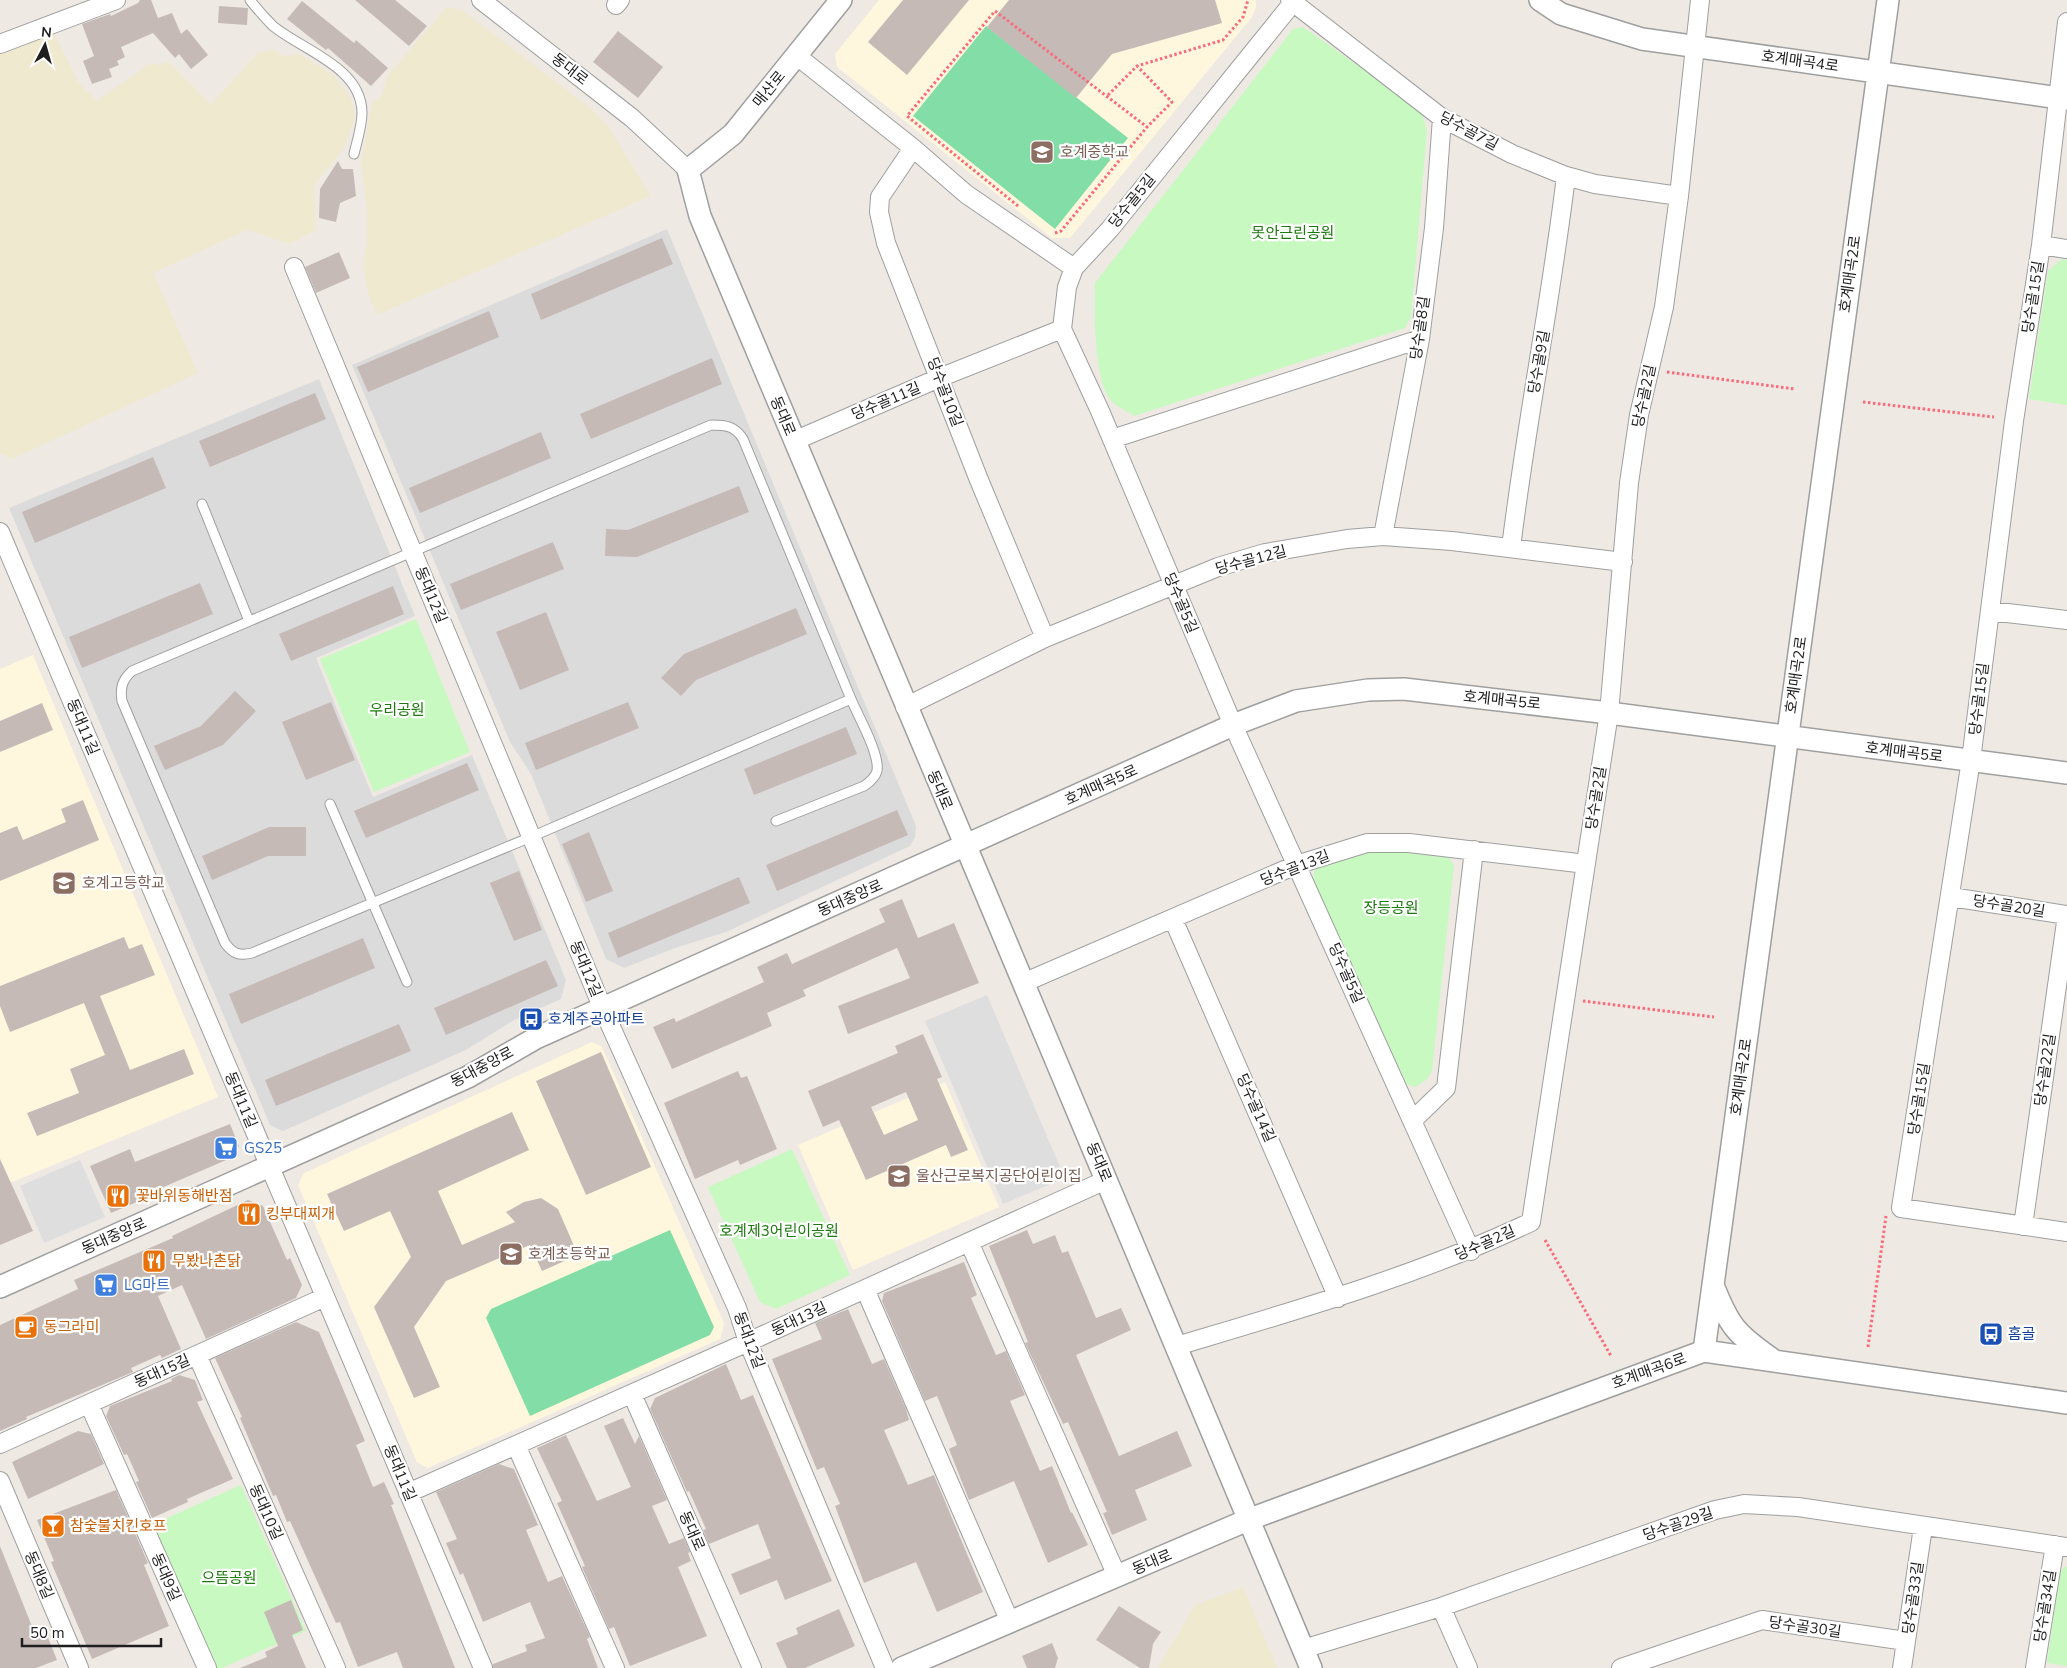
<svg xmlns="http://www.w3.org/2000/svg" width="2067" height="1668" viewBox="0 0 2067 1668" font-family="'Nunito Sans','Noto Sans KR',sans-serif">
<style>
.residential{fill:#dcdbdb}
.education{fill:#fff7dd}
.farmland{fill:#eee9cf}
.park{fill:#c8f9c1}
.pitch{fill:#82dea6}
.parking{fill:#dedede}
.building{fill:#c6bab7;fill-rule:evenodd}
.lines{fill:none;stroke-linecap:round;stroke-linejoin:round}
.service-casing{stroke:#9f9f9f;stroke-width:11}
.minor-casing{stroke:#9f9f9f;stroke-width:20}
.tertiary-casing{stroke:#9f9f9f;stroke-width:24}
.path{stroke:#f96b7b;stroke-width:3;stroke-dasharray:2.5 2.5;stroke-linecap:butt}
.service{stroke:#fff;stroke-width:9}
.minor{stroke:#fff;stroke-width:18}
.tertiary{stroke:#fff;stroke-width:21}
.labels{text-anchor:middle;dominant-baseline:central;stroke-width:4.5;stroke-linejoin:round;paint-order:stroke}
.street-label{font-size:15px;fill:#1e1e1e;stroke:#fff}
.education-label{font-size:15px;fill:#785e54;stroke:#fff;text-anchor:start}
.park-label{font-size:15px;fill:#1b7b0c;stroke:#fff}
.transit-label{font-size:15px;fill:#164399;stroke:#fff;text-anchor:start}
.shop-label{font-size:15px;fill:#366cbe;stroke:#fff;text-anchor:start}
.food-label{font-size:15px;fill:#c56008;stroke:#fff;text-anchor:start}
</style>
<rect width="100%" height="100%" fill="#efe9e4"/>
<!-- residential -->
<path class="residential" d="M667 229 916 826 915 837 910 846 726 932 675 948 624 968 606 959 531 774 510 742 352 365Z
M319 379 415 616 316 658 373 797 472 755 566 980 561 999 514 1020 466 1050 283 1131 270 1125 9 508Z"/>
<!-- education -->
<path class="education" d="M879 0H1256V7L1252 17 1070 238H1052L837 67 835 54Z
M33 655 218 1097 0 1187V669Z
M592 1042 602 1047 724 1323 720 1339 428 1468 417 1462 298 1185 304 1173Z
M945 1082 999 1207 853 1270 798 1145Z"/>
<!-- farmland -->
<path class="farmland" d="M447 7 462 10 593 110 608 126 651 196 377 315 368 294 363 264 367 245V213L361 163 372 104 383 94 387 76Z
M54 33 78 82 97 101 148 65 169 62 211 104 258 53 273 49 285 57 297 53 333 74 351 98 355 118 343 150 315 184 316 230 290 244 247 230 153 273 198 373 12 459 0 453V51Z
M1243 1587 1277 1668H1158L1195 1605Z"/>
<!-- park -->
<path class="park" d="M1303 27 1421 110 1427 130 1411 317 1405 328 1134 416C1127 411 1113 405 1109 398 1094 376 1094 309 1095 283L1293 29Z
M2062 259 2067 260V405L2029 399 2048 271Z
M416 619 470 752 374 792 320 659Z
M1374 850 1443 851 1454 865 1432 1071 1427 1079 1415 1087 1404 1083 1313 878 1316 865Z
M792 1149 850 1275 776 1309 760 1302 708 1187Z
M241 1485 306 1631 222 1668H215L151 1525Z
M2067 1566V1666L2047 1663 2060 1571Z"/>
<!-- pitch -->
<path class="pitch" d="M986 26 1128 138 1055 229 913 116Z
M670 1230 714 1327 710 1335 530 1416 486 1318 491 1309Z"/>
<!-- parking -->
<path class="parking" d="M987 995 1060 1167 1058 1181 1003 1204 925 1021Z
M80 1160 105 1217 44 1243 20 1186Z"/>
<!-- building -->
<path class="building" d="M140 0H151L158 18 172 13 181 34 187 29 208 55 191 69 179 54 175 58 153 33 121 47 125 57 117 61 119 65 109 69 112 77 92 84 83 61 94 56 82 24 110 14 111 16 138 3Z
M355 0H395L427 26 409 46Z
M903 0H969L907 75 868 42Z
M1009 0H1215L1222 23 1112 54 1076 98 987 27Z
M302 1 354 43 356 40 388 68 371 86 328 48 326 50 287 19Z
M219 6 248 8 247 25 218 23Z
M618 31 663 67 638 98 593 62Z
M338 161 342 169H353L356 196 340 203 336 222 319 218 320 189Z
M662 238 673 264 541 320 531 294Z
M339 252 350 278 316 293 305 267Z
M489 311 499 337 368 392 357 367Z
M712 358 722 384 591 439 580 414Z
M315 393 326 419 210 467 199 441Z
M541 432 551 458 420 513 409 488Z
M153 457 166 488 35 543 22 512Z
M739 486 749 512 637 557 605 556 606 529 628 530Z
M553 542 564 569 461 610 450 584Z
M200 583 213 614 82 668 69 637Z
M393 586 404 614 291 661 279 634Z
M796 608 807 634 696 680 681 696 661 678 684 654Z
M546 612 569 670 520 690 496 632Z
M235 691 256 711 223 745 165 770 154 746 201 726Z
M331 702 355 760 306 780 282 722Z
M628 702 639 728 536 770 525 743Z
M42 703 53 730 0 752V721Z
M846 727 857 754 754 795 744 769Z
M467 763 479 790 366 838 354 811Z
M83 800 99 840 0 881V833L17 826 23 840 66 822 61 809Z
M897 810 908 835 777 891 766 865Z
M269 827H306V856H268L212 880 202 856Z
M589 832 613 891 586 902 562 844Z
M519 871 542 930 514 941 490 883Z
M739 877 750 903 618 958 608 933Z
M902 899 918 938 954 923 979 983 848 1034 838 1006 910 978 897 948 803 990 806 996 767 1013 772 1026 672 1069 653 1027 674 1018 676 1022 764 982 757 967 787 953 792 964 885 922 879 909Z
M124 937 129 949 142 944 155 975 100 996 130 1070 184 1049 194 1074 37 1136 27 1113 79 1093 70 1069 105 1055 84 1003 10 1032 0 1006V986Z
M363 938 375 968 241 1024 229 994Z
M546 960 558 986 446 1035 434 1008Z
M399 1024 411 1051 276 1106 265 1080Z
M923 1034 942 1077 937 1079 968 1150 951 1157 946 1145 866 1180 839 1120 823 1127 808 1091 898 1053 895 1046ZM906 1092 918 1120 884 1135 871 1107Z
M601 1052 651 1167 586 1195 536 1081Z
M738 1071 741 1078 747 1076 777 1149 740 1165 738 1160 695 1179 664 1103Z
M512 1112 529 1150 438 1191 462 1245 515 1222 506 1212 524 1202 541 1198 558 1209 578 1255 542 1271 530 1245 446 1281 414 1327 440 1387 414 1398 374 1307 411 1257 390 1211 344 1231 327 1194Z
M230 1124 239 1146 231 1158 138 1198 139 1201 111 1213 90 1166 130 1149 135 1162Z
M0 1159 33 1231 0 1245Z
M248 1200 263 1206 287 1260 290 1258 302 1285 296 1298 206 1339 182 1285 158 1296 181 1349 162 1358 160 1355 131 1368 133 1372 26 1417 27 1419 0 1431V1325L78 1289 74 1280 173 1238 172 1236Z
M1027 1230 1033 1244 1055 1235 1062 1253 1068 1251 1096 1318 1121 1308 1131 1330 1076 1355 1119 1456 1177 1431 1192 1466 1135 1490 1147 1520 1112 1535 1103 1513 1107 1512 1068 1422 1063 1424 1025 1343 1028 1342 989 1246Z
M964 1262 977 1295 971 1298 996 1355 1006 1351 1025 1395 1010 1401 1040 1471 1052 1466 1071 1513 1072 1512 1088 1545 1048 1563 1014 1481 969 1500 949 1449 957 1445 937 1396 925 1401 882 1301 884 1293Z
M848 1309 872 1364 884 1359 906 1409 909 1420 884 1430 908 1485 934 1475 983 1592 937 1612 916 1562 864 1583 835 1506 840 1504 824 1467 817 1470 772 1359 822 1339 815 1323Z
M296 1322 319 1332 365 1441 356 1445 373 1487 384 1482 394 1504 391 1505 455 1668H403L397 1652 358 1667 340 1622 336 1623 290 1521 287 1522 276 1495 273 1496 240 1418 242 1417 215 1358Z
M726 1364 741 1400 753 1395 832 1581 785 1600 777 1580 740 1595 731 1574 771 1558 758 1524 709 1544 703 1530 706 1529 689 1491 687 1492 650 1409 655 1398Z
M179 1375 195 1380 203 1400 197 1402 233 1479 187 1499 188 1502 152 1518 136 1482 139 1481 127 1454 124 1455 106 1416 110 1406 172 1381 171 1379Z
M623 1418 635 1444 639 1436 667 1500 652 1506 669 1544 684 1538 690 1552 688 1553 691 1561 678 1567 707 1636 630 1666 614 1627 609 1629 582 1567 585 1566 557 1503 562 1501 537 1448 566 1435 597 1501 631 1487 604 1426Z
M78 1431 91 1434 104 1464 28 1499 12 1462Z
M499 1464 514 1469 538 1525 526 1530 548 1582 562 1576 590 1637 587 1639 598 1668H493V1664L527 1651 525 1645 545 1638 530 1602 483 1622 463 1573 460 1575 446 1543 457 1539 436 1492Z
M116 1490 148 1563 144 1565 169 1626 92 1659 51 1562 54 1561 37 1520Z
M0 1546 37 1639 47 1635 57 1660 36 1668H0Z
M291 1600 303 1630 292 1635 306 1668H240L267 1657 265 1652 278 1646 264 1612Z
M1119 1606 1161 1632 1153 1644 1149 1668H1140L1096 1640Z
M839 1609 855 1646 805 1668H787L776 1643 798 1634 796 1628Z
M1052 1643 1058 1658 1055 1668H1027L1022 1656Z"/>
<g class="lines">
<!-- service casing -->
<g class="service-casing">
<path id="service" d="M250 0C257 9 265 18 273 26 302 50 362 67 362 113 362 126 357 141 354 154
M711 425C726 425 735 426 743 439L851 699 531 837 252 953C239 956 233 954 225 943L122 701C120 688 122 680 132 671Z
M202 504 249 621
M330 804 407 982
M776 821 864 786C870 782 875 778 877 771 880 754 858 716 851 699"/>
</g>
<!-- minor casing -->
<g class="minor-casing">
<path id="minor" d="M481 0 632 118 688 170
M1290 0 1442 118 1512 154 1566 176 1595 184 1679 196
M1295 0 1110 229 1074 268 1067 287 1062 329 1100 411 1233 725 1471 1251
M616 5 620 0
M2067 22 2041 245 2014 421 1971 760 1901 1208 2067 1232
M0 44 116 0
M797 56 913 148 966 194 1074 268
M913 148 880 197 879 212 886 243 979 480 1045 638
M2041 245 2067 249
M294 267 603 1009 737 1308 748 1342 885 1668
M1112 439 1420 339
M794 441 939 378 1062 329
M0 532 483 1668
M1383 536 1420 339 1434 228 1442 118
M1511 548C1526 424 1551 301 1566 176
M1990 611 2067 620
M905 707 1045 638 1218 567 1265 553 1347 539 1383 536 1452 541 1623 562
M1951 897 2067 915
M1173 919 1338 1298
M1023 983 1296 865 1367 843H1409L1586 864
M1412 1121 1446 1088 1474 850
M2023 1226 2067 915
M969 1242 1117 1576
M865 1289 1010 1622
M1177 1346C1297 1310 1417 1276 1531 1222L1609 713 1629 483 1639 415 1664 307 1679 196 1700 0
M197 1355 336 1668
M632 1394 752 1668
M89 1404 207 1668
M0 1444 325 1297
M516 1445 615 1668
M0 1481 79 1668
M408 1493 748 1342 1106 1180
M1441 1607 1468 1668
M1303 1649 1441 1607 1715 1510 1744 1504 1798 1507 2067 1547
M1621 1668 1762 1620 1906 1641
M1902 1668 1923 1527
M2035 1668 2055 1545"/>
</g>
<!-- tertiary casing -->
<g class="tertiary-casing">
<path id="tertiary" d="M841 0 733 134 688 170 700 216C902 701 1111 1182 1311 1668
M1540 0 1561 14 1642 39 2067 99
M1713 1285C1729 1326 1736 1334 1772 1359
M0 1287 468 1077 536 1038 1233 725 1296 701 1368 690 1404 689 1609 713 2067 773
M1704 1351 1888 0
M902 1668 1250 1519 1704 1351 2067 1403"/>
</g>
<!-- path -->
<path class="path" d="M1108 95 1137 66 1223 40 1243 17 1248 0
M1018 206 907 116 995 11 1147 127
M1055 233 1061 231 1147 127 1172 102 1137 66
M1667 372 1795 389
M1863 402 1994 417
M1583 1001 1714 1017
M1545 1240 1611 1356
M1868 1347 1886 1216"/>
<!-- service -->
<use href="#service" class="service"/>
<!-- minor -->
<use href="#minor" class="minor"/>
<!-- tertiary -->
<use href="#tertiary" class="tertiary"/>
</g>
<!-- icons -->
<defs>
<g id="school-square" transform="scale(1.25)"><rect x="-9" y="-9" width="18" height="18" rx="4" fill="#8d6e63" stroke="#fff"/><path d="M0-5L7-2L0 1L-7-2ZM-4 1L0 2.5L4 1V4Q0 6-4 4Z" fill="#fff"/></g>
<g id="bus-square" transform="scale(1.25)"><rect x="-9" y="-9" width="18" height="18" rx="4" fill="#1a4fb4" stroke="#fff"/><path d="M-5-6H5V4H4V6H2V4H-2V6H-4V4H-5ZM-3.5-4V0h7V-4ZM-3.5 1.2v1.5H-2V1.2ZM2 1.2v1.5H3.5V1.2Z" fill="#fff"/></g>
<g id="supermarket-square" transform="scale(1.25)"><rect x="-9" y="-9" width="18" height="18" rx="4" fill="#3f7fe0" stroke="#fff"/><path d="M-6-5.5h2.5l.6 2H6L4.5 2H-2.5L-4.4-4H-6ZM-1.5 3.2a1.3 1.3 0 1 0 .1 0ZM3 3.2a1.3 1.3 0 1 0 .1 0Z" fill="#fff"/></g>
<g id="restaurant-square" transform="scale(1.25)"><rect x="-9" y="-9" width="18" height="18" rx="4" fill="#e8710a" stroke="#fff"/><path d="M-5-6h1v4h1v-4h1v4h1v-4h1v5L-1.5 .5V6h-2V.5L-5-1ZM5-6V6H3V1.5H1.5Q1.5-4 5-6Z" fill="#fff"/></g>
<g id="cafe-square" transform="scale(1.25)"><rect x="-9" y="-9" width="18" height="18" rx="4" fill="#e8710a" stroke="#fff"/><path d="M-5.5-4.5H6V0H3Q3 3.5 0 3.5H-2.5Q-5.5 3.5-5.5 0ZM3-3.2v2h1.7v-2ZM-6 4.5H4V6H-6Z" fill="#fff"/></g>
<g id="bar-square" transform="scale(1.25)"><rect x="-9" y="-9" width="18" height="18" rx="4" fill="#e8710a" stroke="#fff"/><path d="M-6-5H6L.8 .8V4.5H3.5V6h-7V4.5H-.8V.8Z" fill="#fff"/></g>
</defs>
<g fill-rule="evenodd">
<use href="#school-square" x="1042" y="152"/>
<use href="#school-square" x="64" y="883"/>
<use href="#bus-square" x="531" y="1019"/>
<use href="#supermarket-square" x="226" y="1148"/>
<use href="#school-square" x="899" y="1176"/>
<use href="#restaurant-square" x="118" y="1196"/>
<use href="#restaurant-square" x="249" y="1214"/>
<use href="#school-square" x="511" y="1254"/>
<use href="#restaurant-square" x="154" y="1261"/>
<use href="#supermarket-square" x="106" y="1285"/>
<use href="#cafe-square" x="26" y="1327"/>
<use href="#bus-square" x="1991" y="1334"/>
<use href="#bar-square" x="53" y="1526"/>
</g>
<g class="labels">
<!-- street labels -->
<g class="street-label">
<text transform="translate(1800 61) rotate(8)">호계매곡4로</text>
<text transform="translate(570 69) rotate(38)">동대로</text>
<text transform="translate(769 89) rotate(-51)">매산로</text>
<text transform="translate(1469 131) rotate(28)">당수골7길</text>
<text transform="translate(1132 201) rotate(-51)">당수골5길</text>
<text transform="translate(1850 274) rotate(-82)">호계매곡2로</text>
<text transform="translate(2033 297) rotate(-81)">당수골15길</text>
<text transform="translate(1420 328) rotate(-82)">당수골8길</text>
<text transform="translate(1539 362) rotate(-80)">당수골9길</text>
<text transform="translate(945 392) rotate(69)">당수골10길</text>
<text transform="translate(1644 396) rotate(-78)">당수골2길</text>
<text transform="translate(886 401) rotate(-23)">당수골11길</text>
<text transform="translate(783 416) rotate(67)">동대로</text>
<text transform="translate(1251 560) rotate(-15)">당수골12길</text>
<text transform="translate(431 595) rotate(67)">동대12길</text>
<text transform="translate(1181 603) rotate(67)">당수골5길</text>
<text transform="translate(1796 675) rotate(-82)">호계매곡2로</text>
<text transform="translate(1979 699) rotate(-83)">당수골15길</text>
<text transform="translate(1502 700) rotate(6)">호계매곡5로</text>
<text transform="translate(83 727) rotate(67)">동대11길</text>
<text transform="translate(1904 752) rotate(7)">호계매곡5로</text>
<text transform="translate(1101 785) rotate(-24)">호계매곡5로</text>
<text transform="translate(940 790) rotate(67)">동대로</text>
<text transform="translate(1596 798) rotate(-81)">당수골2길</text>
<text transform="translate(1295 868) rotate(-21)">당수골13길</text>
<text transform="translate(850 898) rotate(-24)">동대중앙로</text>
<text transform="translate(2009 906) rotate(9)">당수골20길</text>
<text transform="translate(586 969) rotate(67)">동대12길</text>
<text transform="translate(1346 973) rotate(66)">당수골5길</text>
<text transform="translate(482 1067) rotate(-28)">동대중앙로</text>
<text transform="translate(2045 1070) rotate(-82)">당수골22길</text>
<text transform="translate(1741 1077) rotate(-82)">호계매곡2로</text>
<text transform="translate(1919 1099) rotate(-81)">당수골15길</text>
<text transform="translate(241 1100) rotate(67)">동대11길</text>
<text transform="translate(1256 1108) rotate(66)">당수골14길</text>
<text transform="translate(1099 1162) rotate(67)">동대로</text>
<text transform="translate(114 1236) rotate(-24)">동대중앙로</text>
<text transform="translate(1485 1243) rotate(-24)">당수골2길</text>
<text transform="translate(799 1319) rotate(-25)">동대13길</text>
<text transform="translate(749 1340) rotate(69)">동대12길</text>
<text transform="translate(162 1371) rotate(-24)">동대15길</text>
<text transform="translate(1649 1371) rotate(-20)">호계매곡6로</text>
<text transform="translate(400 1473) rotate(67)">동대11길</text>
<text transform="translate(266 1512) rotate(66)">동대10길</text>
<text transform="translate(1678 1524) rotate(-19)">당수골29길</text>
<text transform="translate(692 1531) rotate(66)">동대로</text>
<text transform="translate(1152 1562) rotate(-23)">동대로</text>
<text transform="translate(39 1575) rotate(67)">동대8길</text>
<text transform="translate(166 1577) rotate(66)">동대9길</text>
<text transform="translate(1913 1598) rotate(-82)">당수골33길</text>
<text transform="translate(2045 1606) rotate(-81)">당수골34길</text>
<text transform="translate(1805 1627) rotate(8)">당수골30길</text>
</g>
<!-- education labels -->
<g class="education-label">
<text x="1060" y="152">호계중학교</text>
<text x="82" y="883">호계고등학교</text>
<text x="916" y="1176">울산근로복지공단어린이집</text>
<text x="528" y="1254">호계초등학교</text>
</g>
<!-- park labels -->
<g class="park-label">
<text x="1293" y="233">못안근린공원</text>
<text x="397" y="710">우리공원</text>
<text x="1391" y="908">장등공원</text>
<text x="779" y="1231">호계제3어린이공원</text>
<text x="229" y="1578">으뜸공원</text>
</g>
<!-- transit labels -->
<g class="transit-label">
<text x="548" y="1019">호계주공아파트</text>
<text x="2008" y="1334">홈골</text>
</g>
<!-- shop labels -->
<g class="shop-label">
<text x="244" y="1148">GS25</text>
<text x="124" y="1285">LG마트</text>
</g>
<!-- food labels -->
<g class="food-label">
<text x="136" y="1196">꽃바위동해반점</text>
<text x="266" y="1214">킹부대찌개</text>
<text x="172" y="1261">무봤나촌닭</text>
<text x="44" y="1327">동그라미</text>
<text x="70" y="1526">참숯불치킨호프</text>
</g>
</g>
<!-- north arrow -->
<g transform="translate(45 45) rotate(6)" stroke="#ffffff" stroke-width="4" paint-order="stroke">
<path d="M0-4L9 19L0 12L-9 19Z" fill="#1e1e1e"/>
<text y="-8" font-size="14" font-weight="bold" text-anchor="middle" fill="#1e1e1e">N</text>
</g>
<!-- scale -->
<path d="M22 1638v8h139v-8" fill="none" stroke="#1e1e1e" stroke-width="2.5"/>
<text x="30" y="1638" font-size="15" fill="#1e1e1e" stroke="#ffffff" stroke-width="4" paint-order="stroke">50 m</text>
</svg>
